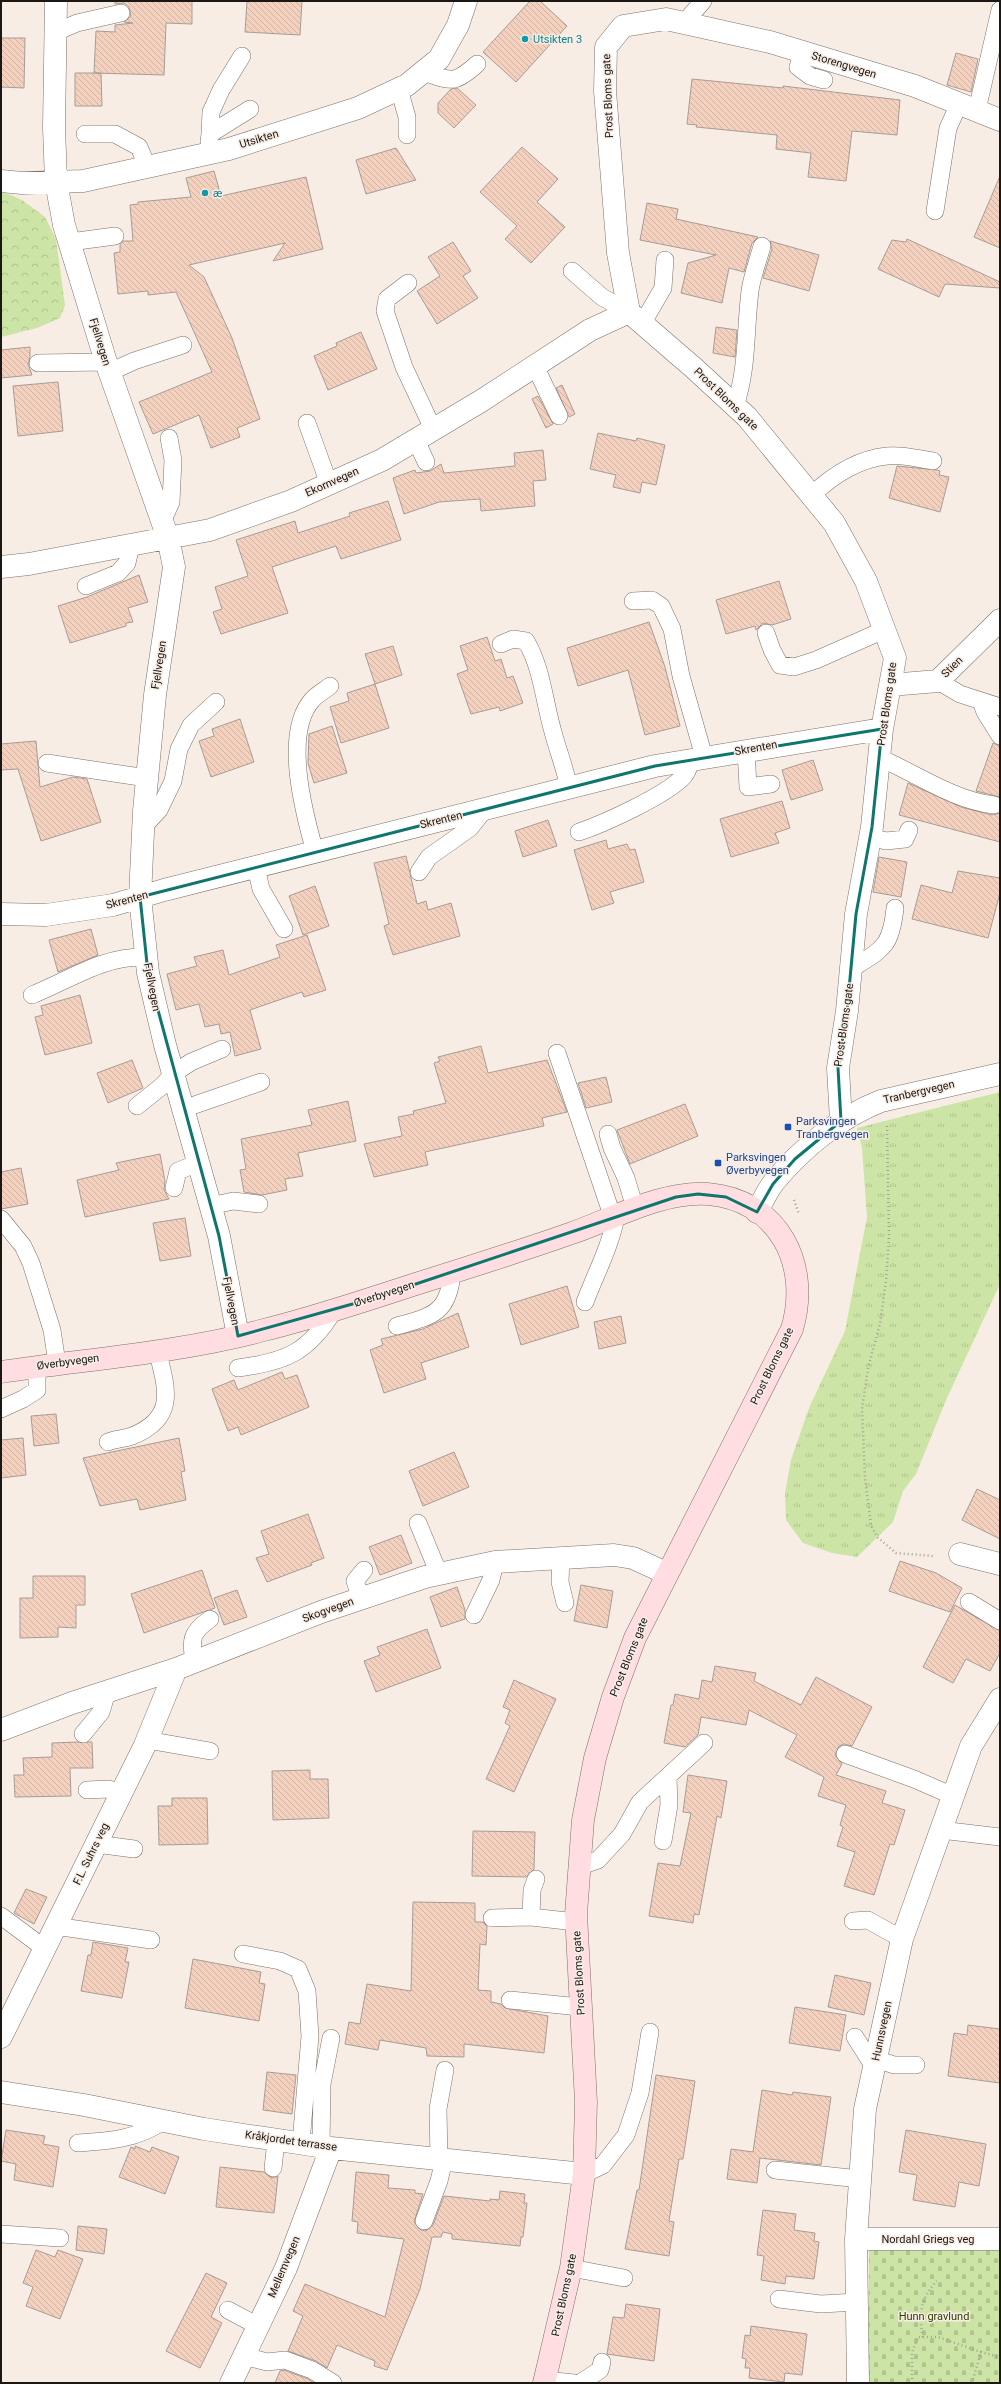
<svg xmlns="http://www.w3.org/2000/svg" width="1001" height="2384" viewBox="0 0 1001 2384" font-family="Roboto,sans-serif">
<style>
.grass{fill:url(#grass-tufts)}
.cemetery{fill:url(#cemetery-stones)}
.park{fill:url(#park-crowns)}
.building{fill:url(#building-back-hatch);stroke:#a89c96}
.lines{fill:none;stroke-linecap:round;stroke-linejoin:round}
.service-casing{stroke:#7b7169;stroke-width:18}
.minor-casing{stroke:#7b7169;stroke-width:23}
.secondary-casing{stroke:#7b7169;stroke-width:23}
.path{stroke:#a89f98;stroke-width:2.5;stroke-dasharray:1 3;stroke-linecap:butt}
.service{stroke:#fff;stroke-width:17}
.minor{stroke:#fff;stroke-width:22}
.secondary{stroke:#ffdde0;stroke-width:22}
.marked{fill:none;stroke:#0f766e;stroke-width:3;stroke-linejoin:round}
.culture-dot{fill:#0f9aa8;stroke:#f8ede4;stroke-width:1.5}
.transit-dot{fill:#1a4fb4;stroke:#f8ede4;stroke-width:1.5}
.labels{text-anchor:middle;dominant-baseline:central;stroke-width:3;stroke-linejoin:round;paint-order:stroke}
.culture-label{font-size:11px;fill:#0d838f;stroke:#f8ede4;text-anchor:start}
.street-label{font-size:11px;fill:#1b1714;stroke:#f8ede4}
.transit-label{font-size:11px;fill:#164399;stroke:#f8ede4;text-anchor:start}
.park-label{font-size:11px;fill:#2d3e00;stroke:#f8ede4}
</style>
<defs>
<pattern id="grass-tufts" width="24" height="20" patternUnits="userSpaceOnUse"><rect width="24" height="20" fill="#cce4a5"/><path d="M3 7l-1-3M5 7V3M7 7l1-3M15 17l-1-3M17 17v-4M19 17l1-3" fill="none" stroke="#afc38d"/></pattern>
<pattern id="cemetery-stones" width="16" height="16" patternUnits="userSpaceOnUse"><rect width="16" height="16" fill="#cce4a5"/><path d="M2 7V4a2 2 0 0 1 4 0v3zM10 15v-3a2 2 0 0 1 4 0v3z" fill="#afc38d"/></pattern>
<pattern id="park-crowns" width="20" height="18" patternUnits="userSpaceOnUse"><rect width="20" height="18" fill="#cce4a5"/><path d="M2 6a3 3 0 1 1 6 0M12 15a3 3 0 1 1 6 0" fill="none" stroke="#afc38d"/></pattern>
<pattern id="building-back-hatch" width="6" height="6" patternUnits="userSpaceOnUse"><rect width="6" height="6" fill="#f4d1bf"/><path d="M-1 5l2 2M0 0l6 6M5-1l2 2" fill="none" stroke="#d1b3a3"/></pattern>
</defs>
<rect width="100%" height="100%" fill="#f8ede4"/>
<!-- grass -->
<path class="grass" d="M1000 1092V1284L946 1400 916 1474 903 1491 893 1522 857 1557 832 1553 803 1543 786 1520 785 1493 791 1460 809 1408 845 1331 867 1217 862 1148 857 1128Z"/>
<!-- cemetery -->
<path class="cemetery" d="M1000 2247V2383H868L869 2250Z"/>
<!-- park -->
<path class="park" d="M1 191 22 200 45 217 56 239 65 305 60 318 37 328 1 337Z"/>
<!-- building -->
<path class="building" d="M115 1H192V24L166 23 164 75 94 73 96 31 115 32V25L133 23 124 22 131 16 129 7 124 3 115 4Z
M247 1H302L300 35 245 32Z
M530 1H540L567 26 516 82 483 52Z
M1 38H25L24 88 1 87Z
M956 53 978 59 971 92 947 85Z
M75 73H101L102 106H75Z
M692 79 783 88V86L900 100 897 135 852 131 846 181 808 177 811 153 776 149 777 135 696 127 697 125 687 124Z
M457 88 476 105 454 128 438 113V103L451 89Z
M522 147 558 179 537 202 565 227 531 263 505 239 517 226 480 192Z
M396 148 416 180 366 194 356 160Z
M214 171 221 196 306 177 323 249 273 261 285 243 189 265 204 277 232 338 260 419 237 428 240 437 211 448 199 415 153 434 139 402 212 372 176 292 148 295V291L118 294 114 253 120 252V245L123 241H133L130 205 138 204V202L191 197 186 178Z
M1000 176V248L974 237Z
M647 203 678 209 676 219 758 237 752 243 744 272 729 268 722 303 681 293 688 263 716 255 640 240Z
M907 239 1000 282V288L945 284 939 297 878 269 892 240 906 242Z
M770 241 819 255 809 291 763 278 772 249Z
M453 242 471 271 463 276 478 298 437 324 417 291 440 276 428 257Z
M716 327 737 330 735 357 713 353Z
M361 332 377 369 328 390 314 356 337 346 336 343Z
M30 347V357L28 364 32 375 1 378V350Z
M58 382 63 431 18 436 13 386Z
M562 385 575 414 569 417 556 388Z
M538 396 553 424 546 428 532 399Z
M598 433 636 441 637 438 665 445 656 485 642 482 640 493 613 487 616 475 590 469Z
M543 450 546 480 533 481 535 506 481 511 480 499 439 502 404 514 393 478 415 470 416 473 430 471 441 464 444 473 515 466 514 453Z
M897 466 937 470 940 471 939 475 949 477 940 512 889 498Z
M388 501 401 540 341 559 336 546 272 567 288 613 221 634 213 612 222 609 215 587 248 576 236 540 295 521 298 533 350 516 349 513Z
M139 575 148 602 128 608 133 622 126 623V626L70 643 58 606 87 597Z
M779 581 791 619 772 625 763 623 756 630 755 626 726 634 716 600Z
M649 622 665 667 680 726 645 735 628 670 578 686 567 648Z
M487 637 495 661 501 659 507 678 513 676 523 703 500 711 499 707 471 714 457 674 468 670 460 646Z
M393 646 402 675 375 684 365 654Z
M375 684 389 728 341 743 330 707 349 701 347 693Z
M240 719 254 762 211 777 199 741 214 736 212 729Z
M332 726 347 773 314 783 308 763 309 734Z
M36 741 40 787 73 777 87 779 101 822 41 841 18 769 1 770V744Z
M993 743 1000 746V797L976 791Z
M813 760 823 790 791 800 782 770Z
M908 783 961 807 992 815 1000 813V842L899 815Z
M782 801 790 828 775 833 779 843 731 857 720 819Z
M548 820 557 846 523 857 515 831Z
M606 840 608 849 627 844 630 850 635 849 644 882 610 892 614 903 592 910 574 850Z
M406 856 417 904 426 901 428 910 451 903 460 936 393 955 384 926 389 924 374 863Z
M879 857 907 862 901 897 873 892Z
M958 871 1000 878V893L988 938 912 919 921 885 952 893Z
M315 886 329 926 303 935 289 896Z
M91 929 98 955 58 972 49 940Z
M307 935 326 990 304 997 302 992 250 1010 261 1049 235 1056 230 1032 221 1034 219 1024 205 1027 199 1004 176 1010 167 974 197 966 194 957 223 950 229 975 280 957 276 945Z
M80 995 92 1043 45 1055 35 1017 43 1015 41 1006Z
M481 1046 488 1073 547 1060 567 1112 542 1118 544 1126 425 1152 428 1165 374 1177 364 1144 402 1136 398 1117 414 1114 413 1111 446 1103 434 1063 440 1061 438 1057Z
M132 1060 143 1088 108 1103 97 1073Z
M606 1077 612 1102 586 1108 578 1083Z
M348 1101 356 1141 298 1153 303 1176 285 1179 287 1190 262 1195 244 1192 240 1170 246 1169 241 1139 312 1125 308 1110Z
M685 1104 698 1136 630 1164 617 1130Z
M160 1154 165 1181 164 1190 169 1199 85 1217 77 1180 119 1170 116 1163Z
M21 1168 28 1204 1 1209V1172Z
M185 1218 191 1256 160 1261 153 1223Z
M567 1286 579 1327 521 1345 509 1304Z
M458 1313 469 1347 421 1363 426 1379 384 1393 370 1350 383 1345 381 1339 423 1329Z
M621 1316 626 1343 599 1349 594 1322Z
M282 1372 285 1379 297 1375 309 1407 241 1435 238 1427 228 1431 212 1389 234 1380 238 1390Z
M56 1414 59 1443 34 1446 31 1416Z
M23 1438 26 1475 1 1478V1440Z
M179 1438 185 1471 181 1472 186 1500 140 1510 137 1499 100 1506 83 1458Z
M454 1452 469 1487 423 1506 409 1471Z
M977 1489 1000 1500V1539L962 1520Z
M308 1514 324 1558 311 1563 312 1565 267 1582 256 1558 269 1554 261 1531Z
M401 1535 412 1563 380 1575 369 1547Z
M900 1561 936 1573 962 1588 950 1612 889 1591Z
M202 1570 215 1608 144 1633 131 1594Z
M33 1576H85V1605H76V1628L58 1627V1637L20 1638V1598H33Z
M581 1585 613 1591 607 1628 574 1621Z
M457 1587 465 1610V1619L441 1627 430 1597Z
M237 1590 247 1617 224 1625 214 1598Z
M955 1605 1000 1631V1653L990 1671 966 1659 953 1683 923 1667Z
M427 1629 441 1668 376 1692 364 1661 380 1655 377 1647Z
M715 1666 756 1673 754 1681 801 1705 816 1677 872 1707 852 1746 844 1744 839 1746 835 1755 842 1764 836 1775 886 1791 882 1803 905 1810 894 1845 890 1844 874 1895 844 1886 855 1852 837 1846 843 1827 840 1825 846 1805 818 1796 824 1777 785 1757 797 1735 749 1710 746 1725 701 1717 698 1735 685 1747 664 1743 671 1705H673L675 1694 699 1699 702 1680 712 1682Z
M514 1680 556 1699 514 1792 486 1779 510 1726 505 1723 510 1710 503 1707Z
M78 1742H92L93 1768H70L71 1796 15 1797 14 1775H24L23 1758 52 1757V1743Z
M310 1770V1779H328L329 1818 273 1820 272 1771Z
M688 1775 727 1781 721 1818 717 1816 699 1915 694 1914 693 1923 649 1916 658 1863 680 1866 691 1813 683 1812Z
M172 1798H207L208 1844 159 1845 158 1806H172Z
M473 1831 535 1832 534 1869 526 1877 472 1876Z
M26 1889 47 1897 34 1924 14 1913Z
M413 1902 475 1903V1922H483L487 1926 486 1945 480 1944 478 1990 491 1991V2002L501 2004 505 2008 548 2016 544 2053 464 2044V2057L427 2056 426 2048 380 2040 378 2050 345 2044 349 2022 360 2024 367 1984 411 1991Z
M93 1942 128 1948 125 1962H129L122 1998 81 1991 88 1955H91Z
M193 1959 261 1972 259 1983 265 1984 259 2021 185 2008Z
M835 1975 871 1983 864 2015 828 2007Z
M795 2007 846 2015 840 2051 789 2043Z
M968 2025 1000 2029V2083L948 2076 954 2033 967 2035Z
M267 2072 296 2075 292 2114 263 2110Z
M656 2075 695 2081 683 2159H679L669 2221 674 2222 669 2256 625 2249 637 2190H639Z
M762 2090 792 2095 793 2092 831 2097 821 2165 760 2158 757 2183 727 2179 731 2149 753 2152Z
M6 2130 45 2136 43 2144 59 2147 53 2187 14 2180 16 2164 1 2161Z
M906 2130 986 2144 979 2186 959 2182 955 2207 913 2200 917 2175 899 2172Z
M135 2146 150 2152 152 2147 179 2157 165 2194 119 2177 131 2147 135 2149Z
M220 2167 264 2172 272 2178 278 2176 274 2213 216 2207Z
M356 2172 389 2175 388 2188 415 2190V2193L423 2194 414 2222 421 2230 426 2231 433 2225 444 2196 490 2201V2199L499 2200 500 2191 525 2194 524 2203H527L523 2237H521L520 2246 452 2239V2234L443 2232 441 2237H432L420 2289 387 2370 374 2366 375 2361 337 2345 327 2368 316 2361 288 2351 303 2316 293 2311 305 2284 385 2317 404 2239 357 2233 358 2222 352 2221Z
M763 2210 796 2214 794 2230 815 2233 814 2241 819 2242 814 2279 786 2276 785 2284 761 2280 764 2256 757 2255Z
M78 2226 107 2229 104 2254 76 2250Z
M36 2250 55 2257 58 2250 83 2259 60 2319 26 2306 33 2287 23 2283Z
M206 2273 227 2283 211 2317 222 2323 200 2368 166 2351Z
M626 2304 660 2309 654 2361 607 2354 613 2317 624 2318Z
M751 2326 807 2334 802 2375 785 2373 784 2382 749 2378 750 2368H745L746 2359 742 2358 745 2335 750 2336Z
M284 2370 308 2379 314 2383H275L280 2371Z"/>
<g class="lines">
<!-- service casing -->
<g class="service-casing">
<path id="service" d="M684 23 703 1
M56 32 77 23 121 13
M803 52 798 67 810 76 824 80
M423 72C451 81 454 85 477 64
M399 89 407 117V135
M977 110 1000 10
M85 134H115L139 147 148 168
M210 134 211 112 221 90 242 56
M209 142 210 134 250 109
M935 211 948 128 959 104
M70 242 115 236
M572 271 602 297 629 312
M408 283 387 299 385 311 404 367 433 429
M642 324 663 288 665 260
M38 363 106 362
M535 366 559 416
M110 372 134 361 183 345
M735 406C748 368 745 330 750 291 752 276 758 261 762 246
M307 423 329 484
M416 440 426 462
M812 495C833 475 858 459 887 456 901 454 919 459 933 461
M162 522 171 502 173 460 169 438
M86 586 118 573 127 563 131 545
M633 601 652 600 661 606 672 629 681 676 704 757
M766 633 772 650 780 665 794 667 816 660 884 630
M501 644 513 639 526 641C542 668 544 701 553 732 558 751 565 768 569 788
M938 681 960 694 1000 707
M981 701 985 712 1000 736
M746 750 748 787 771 784
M880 758C917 774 953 800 994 805
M47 763 147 778
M144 826 159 810 173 781 179 749 191 725 216 702
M579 832C603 824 667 795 684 776 688 771 690 764 692 759
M870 837 886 841 905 839 909 830
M315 852C304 813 282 732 313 699 318 694 325 690 330 686
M256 867 261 889 284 929
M419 872 429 857 470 828 485 809
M851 969C883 949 891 947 895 908
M32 995C72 979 102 956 146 957
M557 1053 613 1218
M137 1106 162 1086 173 1074 191 1062 222 1049
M183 1109 261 1082
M608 1134 612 1148 626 1178 635 1208
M174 1188 178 1171 198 1163
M210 1206 233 1201 259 1204
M1 1219 23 1246 31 1263 52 1330 57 1363
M585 1302C596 1273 610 1247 616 1217
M397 1326C433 1316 449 1313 452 1272
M238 1368C286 1362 309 1352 334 1310
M1 1409 23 1399 37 1390V1366
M108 1442C115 1439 124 1439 132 1436 177 1418 167 1389 157 1350
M418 1523 439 1574
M561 1557 560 1582 565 1603
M361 1599 355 1581 364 1570
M969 1602 1000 1621
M474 1615 491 1580 495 1562
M194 1662C191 1640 190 1633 210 1619
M83 1734 101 1712 107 1692
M147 1740 210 1751
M845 1754 914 1779 953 1796
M87 1790 108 1789 122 1792
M941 1830 1000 1837
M663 1841 669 1805 668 1777
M96 1844 134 1849
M578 1867 598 1860 622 1834 640 1802 704 1743
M1 1916 44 1948
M531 1917 532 1890 536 1879
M492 1918 531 1917 576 1922
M853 1921 868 1920 902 1939
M55 1926 151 1940
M243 1954 280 1961 298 1969 307 1991 310 2036 301 2143
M510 2000 580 2007
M855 2037 874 2067
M876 2059 894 2065H916
M78 2143C109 2141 138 2139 163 2121
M321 2146 322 2084 331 2038
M439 2159 438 2109 445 2070
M273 2168 275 2150 279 2140
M775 2170 860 2179
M584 2174 603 2165 626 2135 640 2093 650 2032
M424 2221 439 2181 444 2160
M1 2234 60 2238
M571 2268 624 2278
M779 2299 821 2304 857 2302
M228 2310 258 2326
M244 2356 267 2362 285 2360 312 2370 333 2383
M545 2380 574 2383
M580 2383 600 2370 602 2362"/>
</g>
<!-- minor casing -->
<g class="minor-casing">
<path id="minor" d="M56 1 54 127 56 182 64 225 106 362 168 538 174 567 155 695 144 811 140 897 148 973 165 1045 219 1236 238 1336
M1 181 22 183 83 181 229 149 358 108 407 85 439 59 458 25 466 1
M1 567 29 564 210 530 291 501 382 460 481 401 590 330 629 312
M890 685 938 681 1000 620
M1 914 46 915 113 905 164 890 655 766 882 729
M841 1121 838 1068 847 1011 856 914 872 827 882 729 895 658 866 581 834 523 747 417 695 369 629 312 618 253 605 91 606 47 623 26 666 19 770 42 915 86 1000 120
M757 1212C762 1202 767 1191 774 1182 802 1148 840 1117 881 1101L1000 1074
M960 1554 1000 1564
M1 1730 72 1703 176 1669 321 1612 425 1577 495 1562 614 1555 633 1558 666 1573
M1 2037 145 1745 176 1669
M1 2092 84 2105 204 2129 331 2148 584 2174
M856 2239H1000
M231 2383 286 2268 331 2148
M858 2383 856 2239 865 2109 902 1939 971 1746 1000 1699"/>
</g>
<!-- secondary casing -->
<g class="secondary-casing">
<path id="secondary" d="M1 1372C87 1359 176 1353 260 1331 314 1318 366 1300 419 1283 470 1267 521 1251 572 1233 615 1218 661 1191 708 1194 779 1200 811 1265 792 1329L635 1638 613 1697 595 1758 583 1820 576 1914 586 2102 584 2174 571 2268 544 2383"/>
</g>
<!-- path -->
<path class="path" d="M887 1126 889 1237 886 1281 880 1324 868 1368 862 1409 865 1478 871 1525 877 1537 896 1553 933 1556
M794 1200 799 1214
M923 2337C918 2315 921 2297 937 2281
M912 2383V2353L918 2337H938L981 2352
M972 2383 981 2352 1000 2357"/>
<!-- service -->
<use href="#service" class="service"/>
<!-- minor -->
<use href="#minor" class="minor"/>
<!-- secondary -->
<use href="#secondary" class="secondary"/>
</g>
<!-- marked area -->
<path class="marked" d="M882 729 872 827 856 914 847 1011 838 1068 841 1121 795 1159 773 1184 757 1212 726 1197 698 1194 676 1197 374 1298 238 1336 219 1236 148 973 140 897 655 766Z"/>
<!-- markers -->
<g class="culture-dot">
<circle cx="525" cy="39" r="4"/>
<circle cx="205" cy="193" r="4"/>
</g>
<g class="transit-dot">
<rect x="784" y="1123" width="8" height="8" rx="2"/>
<rect x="714" y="1159" width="8" height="8" rx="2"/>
</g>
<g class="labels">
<!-- culture labels -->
<g class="culture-label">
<text x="533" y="39">Utsikten 3</text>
<text x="213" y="193">æ</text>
</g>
<!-- street labels -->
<g class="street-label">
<text transform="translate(844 65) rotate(17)">Storengvegen</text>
<text transform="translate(608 96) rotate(-92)">Prost Bloms gate</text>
<text transform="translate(259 139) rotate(-17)">Utsikten</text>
<text transform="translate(100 342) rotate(73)">Fjellvegen</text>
<text transform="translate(726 399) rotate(44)">Prost Bloms gate</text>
<text transform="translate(332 482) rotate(-24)">Ekornvegen</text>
<text transform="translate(159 665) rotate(-81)">Fjellvegen</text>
<text transform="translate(952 667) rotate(-45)">Stien</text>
<text transform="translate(887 704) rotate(-82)">Prost Bloms gate</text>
<text transform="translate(756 748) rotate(-10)">Skrenten</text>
<text transform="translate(441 820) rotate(-14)">Skrenten</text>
<text transform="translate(127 900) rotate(-15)">Skrenten</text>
<text transform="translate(152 987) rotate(79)">Fjellvegen</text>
<text transform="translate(844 1025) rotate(-82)">Prost Bloms gate</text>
<text transform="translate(919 1092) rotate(-13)">Tranbergvegen</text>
<text transform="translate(384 1294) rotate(-18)">Øverbyvegen</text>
<text transform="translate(231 1301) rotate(79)">Fjellvegen</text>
<text transform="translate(68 1362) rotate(-8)">Øverbyvegen</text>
<text transform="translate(772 1366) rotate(-64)">Prost Bloms gate</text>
<text transform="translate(328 1610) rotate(-20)">Skogvegen</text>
<text transform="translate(629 1657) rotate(-68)">Prost Bloms gate</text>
<text transform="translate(91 1854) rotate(-64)">F.L. Suhrs veg</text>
<text transform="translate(579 1973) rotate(-93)">Prost Bloms gate</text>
<text transform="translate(882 2031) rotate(-78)">Hunnsvegen</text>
<text transform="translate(291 2141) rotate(8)">Kråkjordet terrasse</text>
<text x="928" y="2239">Nordahl Griegs veg</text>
<text transform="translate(284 2267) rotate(-67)">Mellemvegen</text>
<text transform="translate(564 2295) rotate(-78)">Prost Bloms gate</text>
</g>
<!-- transit labels -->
<g class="transit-label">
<text x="796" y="1121">Parksvingen<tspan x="796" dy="13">Tranbergvegen</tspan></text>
<text x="726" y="1157">Parksvingen<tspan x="726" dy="13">Øverbyvegen</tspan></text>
</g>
<!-- park labels -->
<g class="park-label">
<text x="934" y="2316">Hunn gravlund</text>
</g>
</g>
<!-- border -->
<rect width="1001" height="2384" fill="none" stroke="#1b1714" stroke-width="4"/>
</svg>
